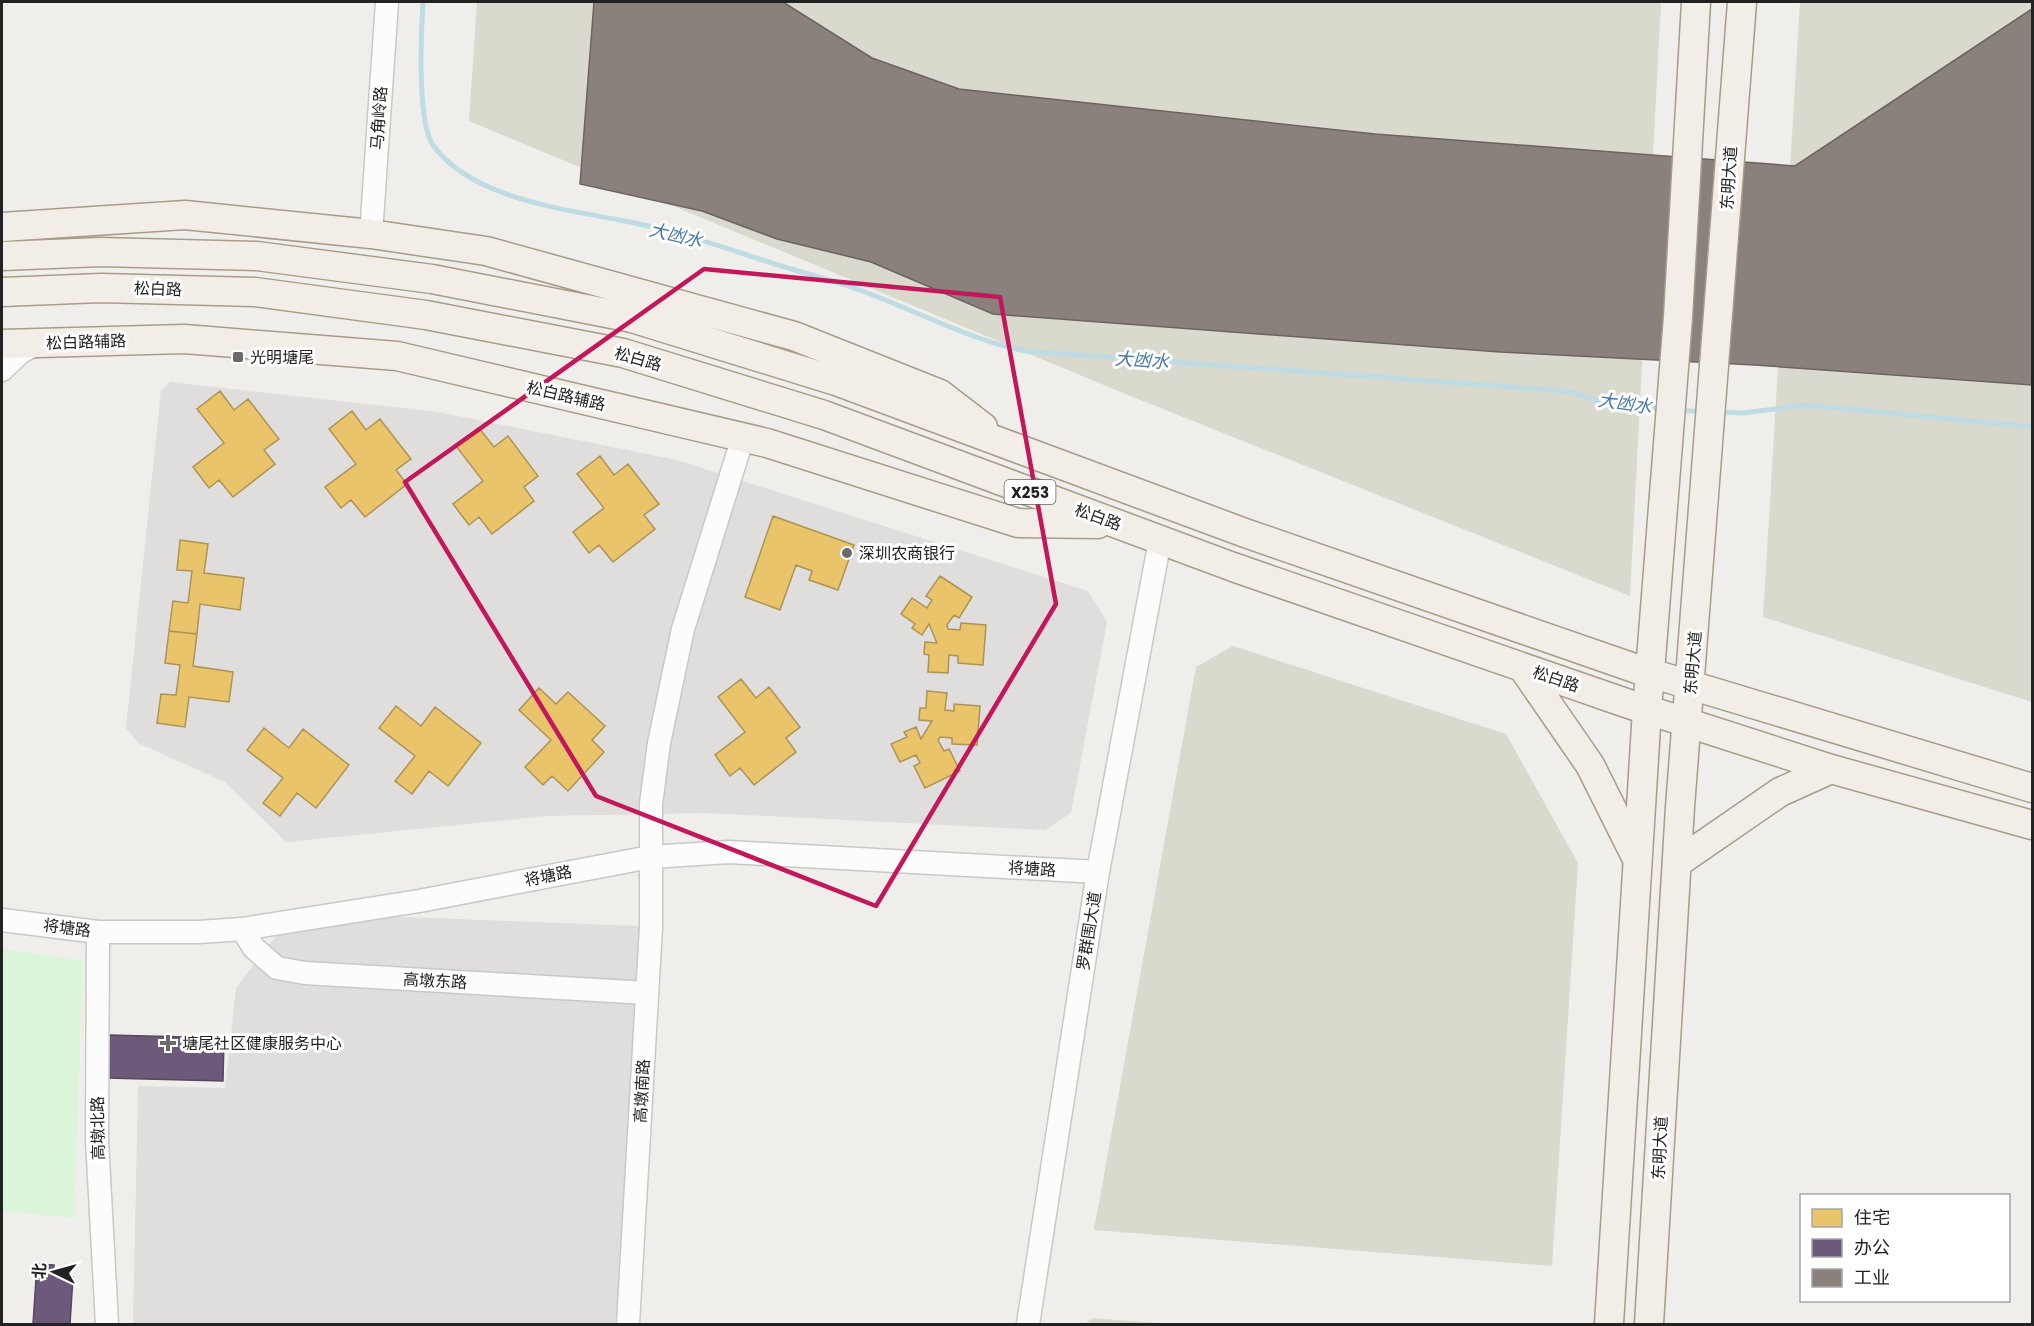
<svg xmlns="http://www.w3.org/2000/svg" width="2034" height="1326" viewBox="0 0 2034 1326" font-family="Poppins,'Noto Sans SC',sans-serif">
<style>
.residential{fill:#dfdedc}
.construction{fill:#d9d9cd}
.park{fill:#daf5da}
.homes{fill:#e9c46a;stroke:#ad9354;stroke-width:1.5}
.offices{fill:#6d597a;stroke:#564860;stroke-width:1.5}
.industry{fill:#8a817c;stroke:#6b6461;stroke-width:1.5}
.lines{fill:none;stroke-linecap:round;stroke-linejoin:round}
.stream{stroke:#bfdbe3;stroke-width:5}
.minor-casing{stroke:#c9c8c7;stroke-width:25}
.major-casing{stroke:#a79c86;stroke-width:31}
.minor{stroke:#fdfcfc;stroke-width:22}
.major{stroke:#f3ede7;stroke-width:28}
.marked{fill:none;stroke:#c2185b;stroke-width:4.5;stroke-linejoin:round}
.poi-dot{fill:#6a6968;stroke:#fff;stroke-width:2}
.labels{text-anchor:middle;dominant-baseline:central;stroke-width:6;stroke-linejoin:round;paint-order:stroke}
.shield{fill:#fff;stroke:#646464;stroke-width:1.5}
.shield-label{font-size:15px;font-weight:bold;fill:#222}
.street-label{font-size:16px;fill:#222;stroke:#fff}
.poi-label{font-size:16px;fill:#222;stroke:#fff;text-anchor:start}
.water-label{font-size:18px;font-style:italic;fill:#4a7aab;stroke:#fff}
</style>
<rect width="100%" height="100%" fill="#f0eeeb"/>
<!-- residential -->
<path class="residential" d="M170 382 438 412 677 460 1088 591 1107 622 1071 813 1045 830 705 813 547 816 286 842 225 782 138 743 126 728 161 390Z
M294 913 640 926 619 1324H133L138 1086 225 1088 236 988Z"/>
<!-- construction -->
<path class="construction" d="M477 2H1661L1630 596 1123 393 469 121Z
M1800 2H2032V702L1763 617Z
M1233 646 1506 734 1578 863 1552 1266 1094 1230 1196 667Z
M1093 1318 1169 1324H1085Z"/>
<!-- park -->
<path class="park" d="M2 949 83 961 74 1218 2 1211Z"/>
<!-- homes -->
<path class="homes" d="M220 391 234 410 248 399 279 439 264 450 275 464 233 497 219 480 209 488 193 467 224 443 197 409Z
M352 411 366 430 380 419 411 459 396 470 407 484 365 517 351 500 341 508 325 487 356 464 329 429Z
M479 428 494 447 508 436 538 476 524 487 534 501 492 534 479 517 469 525 453 504 483 481 456 446Z
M600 456 614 475 628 464 659 504 644 515 655 529 613 562 599 545 589 553 573 532 604 508 577 474Z
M773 516 854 545 838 590 809 580 812 571 796 565 780 610 745 597Z
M180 540 208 544 204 573 244 578 240 610 200 604 197 634 169 631 173 601 188 603 192 571 177 570Z
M940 576 972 597 959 618 954 615 947 625 948 629 960 630 961 623 986 625 983 665 958 663V656L949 655 948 673 928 672 929 655 924 654 925 642 937 643 929 624 922 635 912 628 915 624 901 614 912 598 927 608 932 600 926 596Z
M169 631 197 634 193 666 233 672 229 702 189 697 185 727 157 723 161 694 176 695 180 665 165 663Z
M741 679 756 698 769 687 800 727 786 738 796 752 754 785 740 768 730 776 715 755 745 732 718 697Z
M539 688 556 704 568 692 605 726 592 740 604 752 568 791 552 776 543 785 525 767 551 740 519 710Z
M927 691 947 693 945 710 954 711V704L980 706 977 745 952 744V738L940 737 938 740 944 751 949 749 960 771 925 788 914 766 920 763 916 755 900 762 891 744 907 737 904 732 916 727 921 739 932 721 919 720 920 708H926Z
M396 706 421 726 435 707 481 743 448 786 429 771 412 794 395 781 415 756 379 728Z
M264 728 289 748 303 729 349 765 316 808 297 793 280 816 263 803 283 778 247 750Z"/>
<!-- offices -->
<path class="offices" d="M108 1035 224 1038 223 1081 107 1078Z
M37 1264 54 1265 53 1276 73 1277 70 1324H33Z"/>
<!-- industry -->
<path class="industry" d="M594 2H783L872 58 959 89 1375 134 1795 166 2032 9V385L1755 365 1500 352 993 314 871 262 777 239 702 211 580 184Z"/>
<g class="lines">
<!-- stream -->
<path class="stream" d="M423 2C421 31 417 122 433 145 473 201 572 210 635 223 684 233 731 250 778 265 810 275 842 282 873 295 924 315 972 340 1025 351L1567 391 1614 406 1664 409
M1679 410 1703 412
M1718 412 1743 413 1806 405 2032 427"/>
<!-- minor casing -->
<g class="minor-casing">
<path id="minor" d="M371 234 387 2
M2 370 21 352 38 343
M2 920 98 932H199L242 929 419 901 650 857 729 852 1098 872
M242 929 254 948 277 968 305 973 647 993
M98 932 97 1140 107 1324
M628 1324 651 927V804L659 743 683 629 743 437
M1028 1324 1098 872 1160 540"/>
</g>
<!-- major casing -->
<g class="major-casing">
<path id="major" d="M2 227 185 215 371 234 486 251 794 336 940 394 983 427
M2 256 101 252 257 256 432 279 632 318 836 381 1245 533 1637 669 2032 788
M2 292 101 288 255 292 426 315 623 353 824 415 1233 567 1626 703 1831 769 2032 825
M2 344 184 339 397 356 767 443 1018 523 1098 524
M1523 668 1590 765 1637 859
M1677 863 1780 792 1831 769
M1609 1324 1647 710 1678 317 1696 2
M1649 1324 1680 807 1742 2"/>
</g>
<!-- minor -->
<use href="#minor" class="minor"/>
<!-- major -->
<use href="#major" class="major"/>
</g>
<!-- marked area -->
<path class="marked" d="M704 269 1000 297 1056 604 876 906 596 796 405 482Z"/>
<!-- markers -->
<g class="poi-dot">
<rect x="232" y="351" width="12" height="12" rx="3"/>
<circle cx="847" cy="553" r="6"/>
<path d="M165 1034h6v6h6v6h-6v6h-6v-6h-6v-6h6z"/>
</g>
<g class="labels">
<!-- shield labels -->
<rect class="shield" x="1004.5" y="480" width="51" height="24" rx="4.5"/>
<g class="shield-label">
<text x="1030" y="492">X253</text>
</g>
<!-- street labels -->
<g class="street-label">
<text transform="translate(379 118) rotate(-86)">马角岭路</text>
<text transform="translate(1729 178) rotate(-86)">东明大道</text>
<text transform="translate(158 289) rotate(2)">松白路</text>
<text transform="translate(86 342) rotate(-2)">松白路辅路</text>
<text transform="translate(638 359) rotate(16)">松白路</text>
<text transform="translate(566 396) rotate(13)">松白路辅路</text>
<text transform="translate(1098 517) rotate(20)">松白路</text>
<text transform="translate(1693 663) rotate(-85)">东明大道</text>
<text transform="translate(1556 679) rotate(19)">松白路</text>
<text transform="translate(1032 869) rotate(3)">将塘路</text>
<text transform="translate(548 876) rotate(-11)">将塘路</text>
<text transform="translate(67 928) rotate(7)">将塘路</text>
<text transform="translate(1089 931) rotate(-81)">罗群围大道</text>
<text transform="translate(435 981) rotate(3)">高墩东路</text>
<text transform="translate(642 1091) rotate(-87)">高墩南路</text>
<text transform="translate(98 1128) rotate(-91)">高墩北路</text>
<text transform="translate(1660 1148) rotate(-87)">东明大道</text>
</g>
<!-- poi labels -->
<g class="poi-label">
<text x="250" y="357">光明塘尾</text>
<text x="859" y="553">深圳农商银行</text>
<text x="182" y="1043">塘尾社区健康服务中心</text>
</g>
<!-- water labels -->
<g class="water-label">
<text transform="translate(676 235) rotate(13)">大凼水</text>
<text transform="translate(1142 360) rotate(4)">大凼水</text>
<text transform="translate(1625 403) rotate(8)">大凼水</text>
</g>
</g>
<!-- border -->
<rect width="2034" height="1326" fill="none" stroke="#222222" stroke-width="6"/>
<!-- legend -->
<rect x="1800" y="1194" width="210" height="108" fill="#ffffff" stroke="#a7a7a7" stroke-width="1.5"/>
<rect x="1812" y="1209" width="30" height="18" fill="#e9c46a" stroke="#a7a7a7" stroke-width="1.5"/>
<text x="1854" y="1224" font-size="18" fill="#222222">住宅</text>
<rect x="1812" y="1239" width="30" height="18" fill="#6d597a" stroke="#a7a7a7" stroke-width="1.5"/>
<text x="1854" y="1254" font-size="18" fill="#222222">办公</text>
<rect x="1812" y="1269" width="30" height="18" fill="#8a817c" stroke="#a7a7a7" stroke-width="1.5"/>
<text x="1854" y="1284" font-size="18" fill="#222222">工业</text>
<!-- north arrow -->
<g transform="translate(54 1272) rotate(275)" stroke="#ffffff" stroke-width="4.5" paint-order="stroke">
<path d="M0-4.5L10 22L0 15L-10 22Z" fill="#222222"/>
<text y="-9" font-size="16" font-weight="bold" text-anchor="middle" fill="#222222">北</text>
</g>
</svg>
